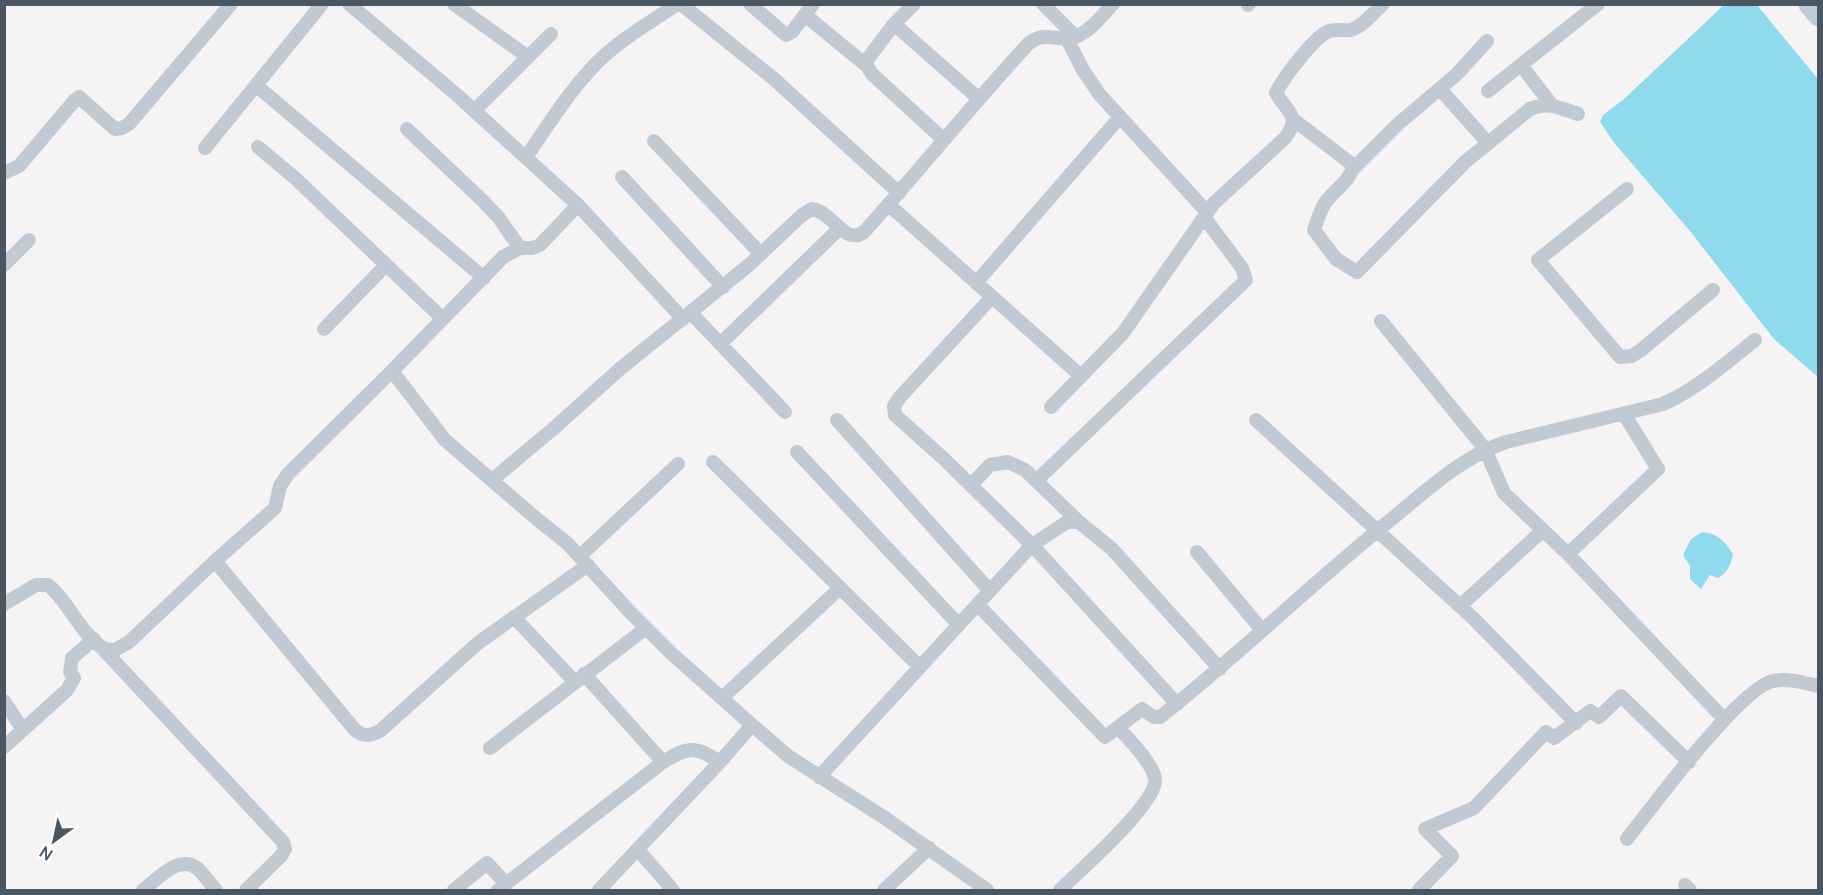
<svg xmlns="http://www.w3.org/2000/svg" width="1823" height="895" viewBox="0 0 1823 895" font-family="Manrope,sans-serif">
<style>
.water{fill:#90daee}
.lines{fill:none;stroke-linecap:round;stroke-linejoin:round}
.street{stroke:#c1cad2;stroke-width:14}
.secondary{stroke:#c1cbd6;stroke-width:20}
</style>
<rect width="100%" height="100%" fill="#f5f3f3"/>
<!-- water -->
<path class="water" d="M1725 4 1757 5 1818 79V377L1774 339 1690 231 1615 144 1600 122 1603 115 1624 99Z
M1702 532C1719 534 1724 541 1733 554 1731 565 1727 573 1718 578L1710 575 1701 589 1690 579V566L1683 555 1691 539Z"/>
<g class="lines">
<!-- street -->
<path class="street" d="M349 4 457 95 578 205 683 319
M454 4 528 57
M681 4 774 79 899 193
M750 4 786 35 792 32 813 4
M1043 4 1076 37
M1248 5 1249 4
M805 15 867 66
M894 24 914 4
M1066 37 1083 70 1100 95 1207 212
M1521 65 1551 104
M257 86 484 278
M1440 89 1488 143
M1488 91 1598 4
M475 110 551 34
M1294 120 1353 165C1352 180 1333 191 1325 203 1320 211 1317 221 1314 230L1336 259 1357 272 1465 162 1530 109C1548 101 1560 108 1578 114
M407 129 483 201 499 218 520 248
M944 140 872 74 867 66V60L894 24 978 98
M654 141 761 254
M258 147 295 178 443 319
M205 148 322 4
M526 157C550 123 574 83 605 55 627 35 653 21 677 4
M1353 169 1398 124 1457 74 1487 41
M4 173 19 166 75 100 79 97 115 129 122 128 129 124 231 4
M622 177 723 287
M1627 189 1538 260 1620 357 1632 356 1641 350 1713 290
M889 205 1081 376
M4 265 29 240
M976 283 1120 117
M992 297 900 397 894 406 895 415 943 458 1032 545 1177 704
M691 313 785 412
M1381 321 1485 449 1504 493 1568 554 1724 719
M324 329 386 265
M720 344 840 228
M392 371 503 257 520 248H532L540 245 578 205
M1051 407 1123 333 1214 203 1285 138C1302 115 1287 113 1276 93 1283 78 1313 39 1327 32 1335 28 1342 31 1350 30 1362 28 1374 12 1383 4
M837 420 990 591
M1256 420 1473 618 1576 723
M797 452 959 625
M713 462 920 667
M492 480 553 429 621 368 749 265 802 215 812 209C834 213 843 244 863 233 919 171 971 106 1028 44 1046 29 1060 44 1077 36 1092 30 1102 15 1113 4
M1036 481 1246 280 1242 268 1204 217
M971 485 990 465 1008 462 1025 470 1079 522
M1197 552 1262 630
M1568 554 1658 469 1624 414
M580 556 678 464
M215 561 355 730C364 737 370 736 380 731L478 643 588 565
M4 604 36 585H48C69 602 79 631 101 647 105 649 111 650 115 650L129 642 215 561 275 508 280 486 288 474 392 371 445 440 538 520 567 543 629 611 671 653 752 725 788 756 885 818 987 890
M978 605 1105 737 1142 709 1154 717H1160C1240 654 1313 582 1393 518 1428 489 1462 457 1506 442L1663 404C1697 389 1726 363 1755 340
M1460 606 1542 531
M514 617 575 682
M102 648 283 842 285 849 281 856 246 890
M584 674 663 762
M722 698 840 588
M4 701 23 730
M4 747 67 690 74 678 70 672 72 658 94 639
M490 748 646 628
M819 777 1032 545 1067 522H1079L1112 549 1220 669
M1627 839C1652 807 1740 688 1773 681 1789 678 1804 683 1818 686
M639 851 673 890
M1685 885 1690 890
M143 890C157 880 178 854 197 868 204 874 210 884 216 890
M454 890 487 863 506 884
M498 890 663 762C689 746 695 746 720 762
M599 890 720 762 752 725
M884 890 929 848
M1060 890C1079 871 1158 803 1155 779 1153 763 1129 740 1118 727
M1419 890 1452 856 1425 829 1474 808 1546 732 1554 738 1590 711 1599 717 1621 696 1689 762"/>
<!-- secondary -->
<path class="secondary" d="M1808 4 1818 16"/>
</g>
<!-- border -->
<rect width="1823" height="895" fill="none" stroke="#4a5661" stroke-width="12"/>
<!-- north arrow -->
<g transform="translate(54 841) rotate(213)" stroke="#ffffff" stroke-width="4.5" paint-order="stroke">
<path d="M0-4.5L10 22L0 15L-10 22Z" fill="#4a5661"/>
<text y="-9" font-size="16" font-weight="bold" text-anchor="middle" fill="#4a5661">N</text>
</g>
</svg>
